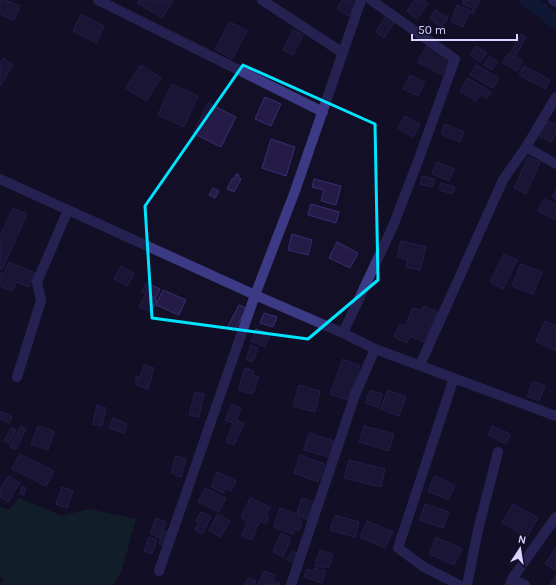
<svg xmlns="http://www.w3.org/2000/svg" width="556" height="585" viewBox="0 0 556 585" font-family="Karla,sans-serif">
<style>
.green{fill:#12302f}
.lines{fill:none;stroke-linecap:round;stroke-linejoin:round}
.canal{stroke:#0c2248;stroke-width:15}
.building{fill:#241b47;stroke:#3b2d73}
.minor{stroke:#3d3a85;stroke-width:10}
.tertiary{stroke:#3d3a85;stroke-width:10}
.marked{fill:none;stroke:#00e5ff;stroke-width:3;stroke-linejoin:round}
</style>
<rect width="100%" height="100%" fill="#130f26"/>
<!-- green -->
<path class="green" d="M19 498 62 516 89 509 136 519 122 569 114 585H35L34 584 33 585H1L3 579 0 577V507L9 510Z"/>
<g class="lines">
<!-- canal -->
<path class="canal" d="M527 0 556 21"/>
</g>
<!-- building -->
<path class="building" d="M0 0H5L20 6 14 20 0 14Z
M139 0H173L162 18 137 3Z
M342 0H358L349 16 337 9Z
M415 0H423L428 4 417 19 407 11Z
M463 0 467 1 468 0H480L473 14 471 13 473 8 463 4Z
M457 5 470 10 463 27 451 22Z
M435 10 448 18 442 27 430 19Z
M81 15 104 26 96 43 73 31Z
M386 16 395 22 384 38 376 32Z
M230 22 247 31 232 59 215 49Z
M293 30 303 35 293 55 283 50Z
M521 34 526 37 516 55 511 52Z
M427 45 451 58 442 75 418 62Z
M476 46 487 53 480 62 470 55Z
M508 53 523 61 517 71 503 63Z
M490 56 498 62 492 70 484 65Z
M3 58 13 65 0 86V62Z
M141 65 161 78 146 101 126 88Z
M476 65 499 78 493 88 470 75Z
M524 66 550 80 545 89 519 75Z
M410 75 425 82 418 96 403 89Z
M468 78 491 92 487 99 480 94 476 101 460 91Z
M172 84 198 96 184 127 158 115Z
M265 97 281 104 271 126 255 119Z
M208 103 236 117 221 147 193 133Z
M405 116 420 124 413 137 398 128Z
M548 121 556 125V133L551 142 539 136Z
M445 124 464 132 460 142 441 134Z
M271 139 295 147 286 176 262 168Z
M528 157 540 162 526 194 514 188Z
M437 162 454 169 449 181 432 174Z
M236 174 239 175 238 177 241 179 234 192 227 189 232 179H234Z
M422 176 435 179 433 187 420 184Z
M314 179 341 186 336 205 321 201 324 190 312 187Z
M441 183 455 187 453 194 439 190Z
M213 188 219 191 215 198 209 195Z
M556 190V199L552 197Z
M544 199 556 204V220L538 211Z
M311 204 339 212 336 223 308 215Z
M13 208 27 214 2 270 0 269V236Z
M292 234 312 240 308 255 288 250Z
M401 241 426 247 420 270 406 267 408 260 397 257Z
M337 242 358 253 350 268 329 258Z
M504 254 517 260 503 289 490 282Z
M9 262 35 273 29 287 16 282 13 291 0 286V272L4 274Z
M521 264 542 272 533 294 512 286Z
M121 266 134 274 127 286 114 279Z
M146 283 160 289 156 298 142 292Z
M163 290 186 300 179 315 156 305Z
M145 295 157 300 151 312 139 307Z
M239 305 246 308 235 331 227 328Z
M424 306 438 312 424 342 410 336 407 343 394 337 400 324 405 326 413 308 420 310Z
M264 313 277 317 273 327 260 323Z
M545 321 556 326V351L536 341Z
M256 329 270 334 265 347 251 341Z
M251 345 258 348 253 362 246 360Z
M343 359 360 366 348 400 330 394Z
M144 365 154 368 148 389 136 385V376L140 377Z
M245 368 254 371 252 375 259 377 253 394 238 390Z
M533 381 545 386 539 401 527 396Z
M299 385 320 391 315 412 293 406Z
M370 390 382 394 378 407 365 403Z
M388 390 406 397 399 416 380 409Z
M195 392 204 394 199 417 189 415Z
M232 404 241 408 236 420 244 423 234 445 226 442 233 423 225 420Z
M97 405 106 408 102 426 93 424Z
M1 411 12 417 9 423 0 419Z
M113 418 127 424 124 433 109 428Z
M21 426 26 429 16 449 10 447Z
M38 426 54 431 48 450 31 444Z
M364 426 394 434 389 451 359 442Z
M492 426 510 434 506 444 488 435Z
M11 428 16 430 9 444 4 441Z
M309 433 334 441 329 457 304 450Z
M20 454 54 471 46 486 12 469Z
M300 455 325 464 318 482 294 473Z
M176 456 186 459 181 477 171 473Z
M349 460 385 469 381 487 344 478Z
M217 472 236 481 231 491 225 488 223 493 211 487Z
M9 476 20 483 8 502 0 497V489Z
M435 476 455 486 448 500 428 491Z
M22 487 26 488 24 495 20 494Z
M62 487 73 491 67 508 56 504Z
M205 488 226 498 219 512 198 502Z
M250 498 270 507 266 515 269 517 266 524 260 521 258 526 241 518Z
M302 498 314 502 307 520 302 518 303 515 297 513Z
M425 504 449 512 443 528 420 520Z
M513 504 538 518 527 537 502 523Z
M280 508 301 516 299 520 302 522 299 531 295 529 293 534 274 527Z
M201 512 211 517 202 534 195 530 199 523 196 521Z
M218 514 230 521 220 537 209 530Z
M335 515 359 522 355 537 330 530Z
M156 518 166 522 160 538 150 534Z
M367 521 393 532 385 548 360 537Z
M247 523 257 527 252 540 242 536Z
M164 531 169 533 165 546 159 544Z
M281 533 291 538 283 557 273 552Z
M149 537 157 540 152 554 144 551Z
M436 537 462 549 454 565 429 554Z
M556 547V570L545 564Z
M320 550 333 554 329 567 326 566 325 568 315 566Z
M292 551 298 554 293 563 287 560Z
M315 568 325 571 322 583 304 577 307 569 313 571Z
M264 571 275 575 273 581 280 583 279 585H258Z
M556 575V585H550Z
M248 578 256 581 254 585H245Z"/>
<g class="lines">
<!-- minor -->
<path class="minor" d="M98 0 323 112
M262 0 343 53
M526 147 556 164
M0 179 255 295 343 333 375 349 556 416
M343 333 393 226 418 161 455 59 371 0
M420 365 503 180 526 147 556 97
M17 377 41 301 37 282 68 210
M454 378 398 548 424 567 459 585
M159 571 255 295 295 191 361 0
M512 579 525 585
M291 585 355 395 375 349
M467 585 478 530 498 452
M510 585 512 579 556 517"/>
<!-- tertiary -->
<path class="tertiary" d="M553 0 556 2"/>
</g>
<!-- marked area -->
<path d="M0 0H556V585H0ZM243 65 375 124 378 280 308 339 152 318 145 206Z" fill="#130f26" fill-opacity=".55" fill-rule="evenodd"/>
<path class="marked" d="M243 65 375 124 378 280 308 339 152 318 145 206Z"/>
<!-- north arrow -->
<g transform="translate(520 549) rotate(12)" stroke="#130f26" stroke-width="3" paint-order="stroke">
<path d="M0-3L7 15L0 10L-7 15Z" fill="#d9d4ff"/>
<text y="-6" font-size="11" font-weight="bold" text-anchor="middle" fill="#d9d4ff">N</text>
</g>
<!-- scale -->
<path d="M412 34v6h105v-6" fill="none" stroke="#d9d4ff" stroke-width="2"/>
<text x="418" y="34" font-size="12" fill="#d9d4ff" stroke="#130f26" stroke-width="3" paint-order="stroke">50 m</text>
</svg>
